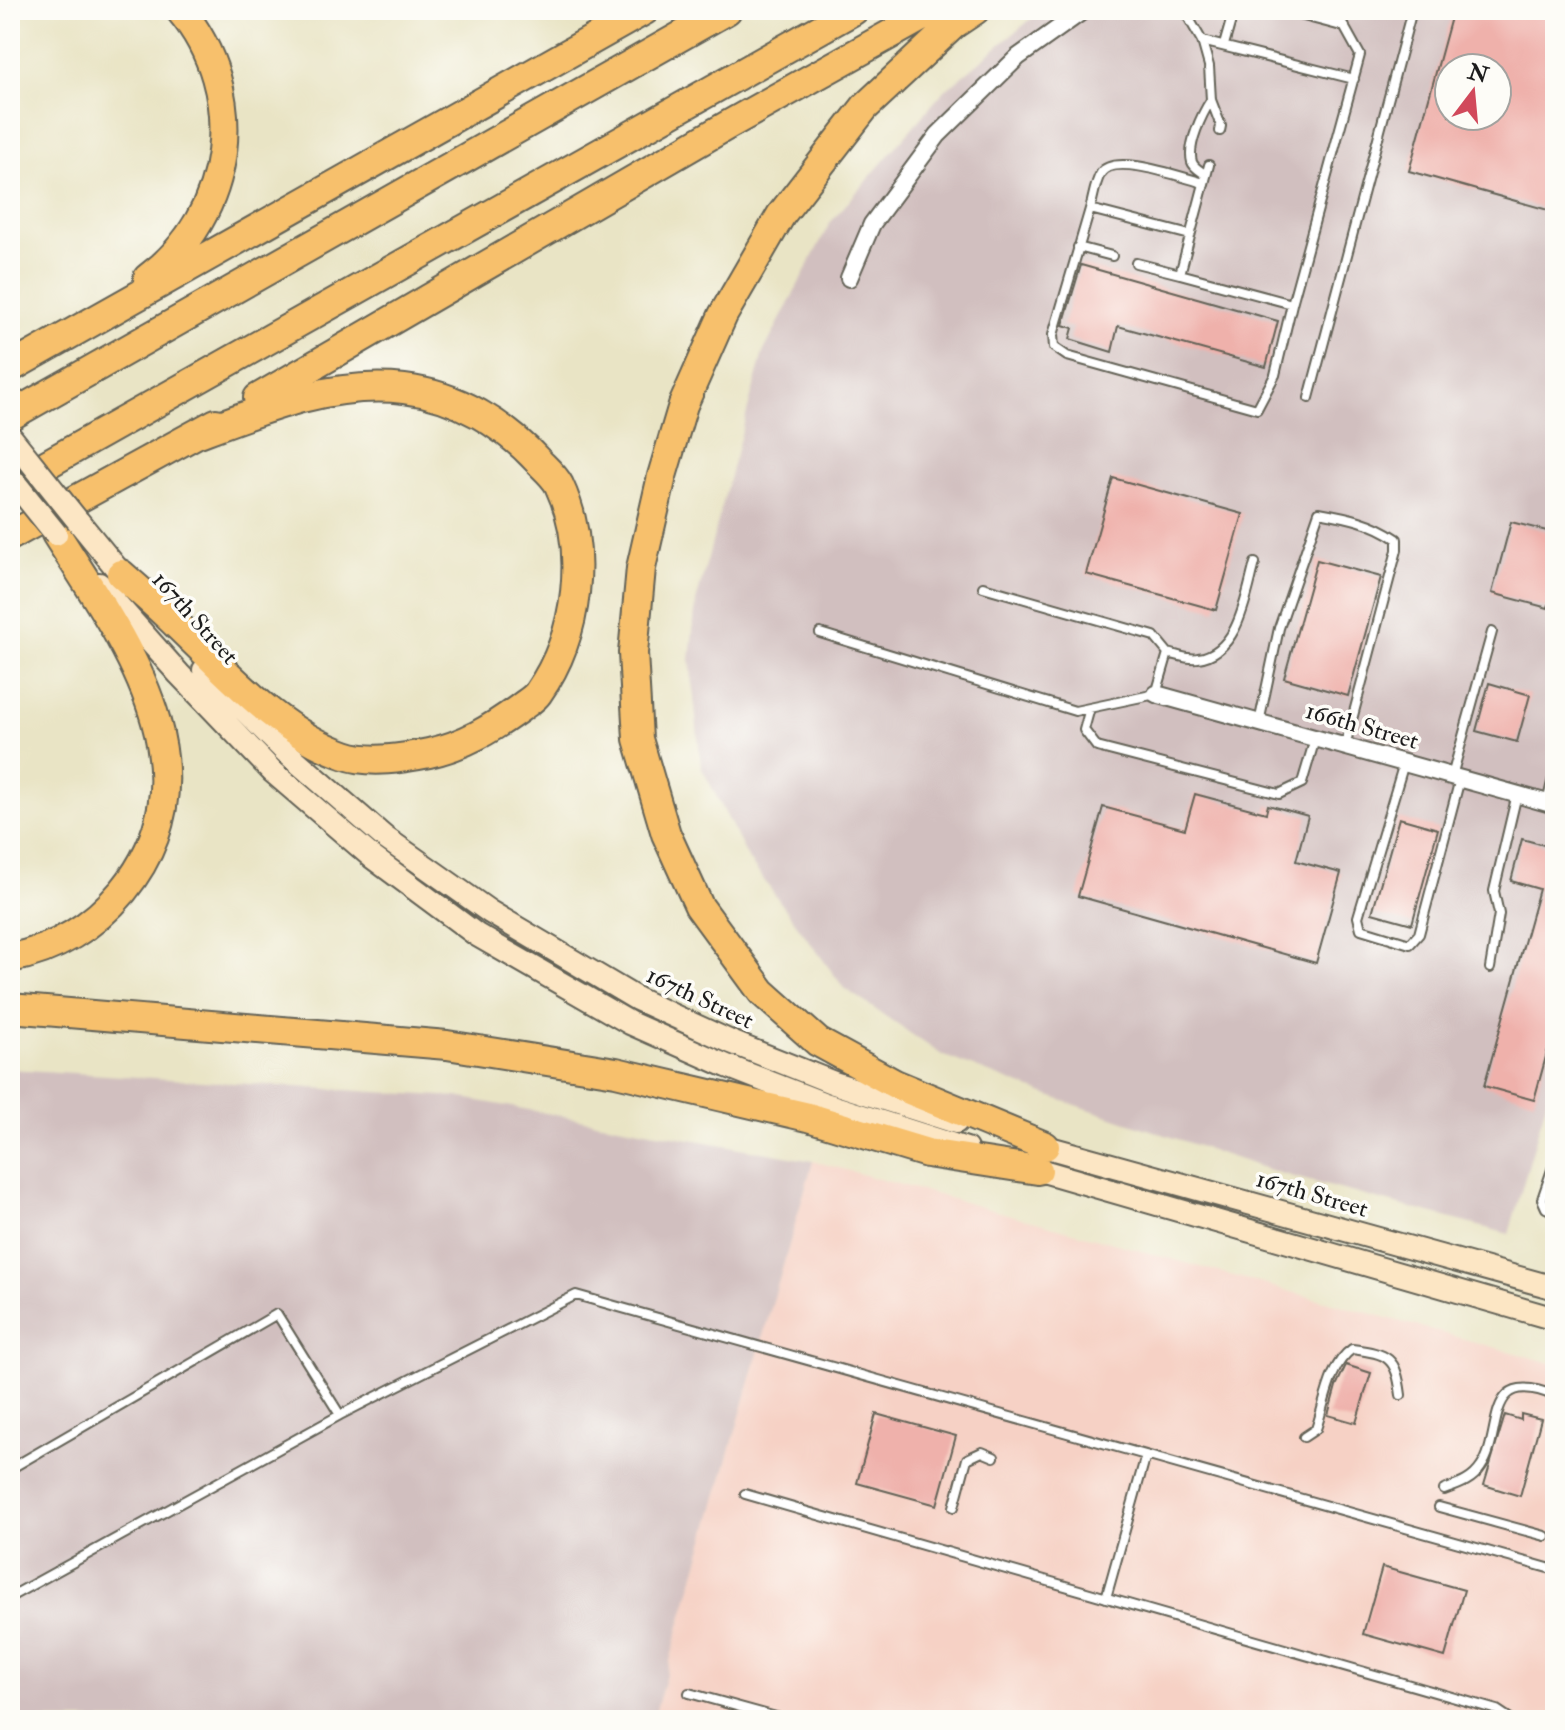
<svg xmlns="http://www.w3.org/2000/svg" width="1565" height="1730" viewBox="0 0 1565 1730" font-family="'IM FELL Double Pica',serif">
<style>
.built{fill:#f6d1c5}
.industrial{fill:#d1bfbf;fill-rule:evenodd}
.building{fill:#efb1ab;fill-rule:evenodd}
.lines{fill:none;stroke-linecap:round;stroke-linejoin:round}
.service-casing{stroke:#646257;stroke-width:12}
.minor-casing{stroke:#646257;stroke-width:20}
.secondary-casing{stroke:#646257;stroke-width:26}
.motorway-casing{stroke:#646257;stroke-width:32}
.service{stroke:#fff;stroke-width:8}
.minor{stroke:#fff;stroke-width:16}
.secondary{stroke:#fce6c4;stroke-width:22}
.motorway{stroke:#f7c06c;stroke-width:28}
.secondary-bridge-casing{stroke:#646257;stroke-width:26;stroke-linecap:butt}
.secondary-bridge{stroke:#fce6c4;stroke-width:22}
.labels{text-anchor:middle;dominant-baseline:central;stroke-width:7;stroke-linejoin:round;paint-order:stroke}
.street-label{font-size:24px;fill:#1c1c1c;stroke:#fdfcf7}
</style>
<rect width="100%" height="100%" fill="#fdfcf7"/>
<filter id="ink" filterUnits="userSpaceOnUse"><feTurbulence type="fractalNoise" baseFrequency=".0125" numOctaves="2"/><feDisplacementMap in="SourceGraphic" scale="16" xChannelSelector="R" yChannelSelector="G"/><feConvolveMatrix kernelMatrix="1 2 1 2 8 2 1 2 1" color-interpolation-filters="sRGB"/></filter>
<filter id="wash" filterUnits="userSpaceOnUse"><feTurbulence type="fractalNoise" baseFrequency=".006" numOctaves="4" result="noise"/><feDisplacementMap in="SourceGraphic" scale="32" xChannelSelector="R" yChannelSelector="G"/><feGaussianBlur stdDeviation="1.8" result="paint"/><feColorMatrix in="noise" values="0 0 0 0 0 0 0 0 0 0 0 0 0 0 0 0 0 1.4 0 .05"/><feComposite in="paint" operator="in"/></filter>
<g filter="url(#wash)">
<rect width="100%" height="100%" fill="#e9e4c5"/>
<!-- built -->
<path class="built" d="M813 1161 1555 1364V1720H653Z"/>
<!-- industrial -->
<path class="industrial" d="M1042 10H1555V1071L1509 1234 1279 1173 1052 1097 942 1055 844 988 749 860 701 766 690 659 696 602 763 353 830 223 943 92ZM1449 68H1497V116H1449Z
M10 1069 457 1097 813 1161 653 1720H10Z"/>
<g id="blocks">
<!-- building -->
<path class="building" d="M1453 10H1555V212L1409 171ZM1449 68H1497V116H1449Z
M1081 265 1278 321 1266 367 1118 326 1112 352 1070 339 1073 328 1063 325Z
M1113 478 1243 514 1216 610 1086 574Z
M1511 522 1555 533V582L1548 608 1492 593Z
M1317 560 1381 577 1348 696 1284 678Z
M1489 683 1530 695 1517 742 1476 731Z
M1195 794 1266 813 1268 805 1308 816 1296 861 1341 873 1316 963 1078 896 1103 807 1185 829Z
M1399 818 1438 829 1412 924 1372 913Z
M1522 839 1555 848V1024L1534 1100 1484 1086 1539 889 1511 881Z
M1346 1365 1371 1373 1356 1423 1328 1415 1336 1386Z
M876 1414 956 1436 937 1505 857 1483Z
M1521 1414 1541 1419 1520 1496 1484 1485 1505 1415 1521 1420Z
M1382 1567 1464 1590 1445 1657 1363 1634Z"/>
</g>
</g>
<g filter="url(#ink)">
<use href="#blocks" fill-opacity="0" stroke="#646257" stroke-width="2"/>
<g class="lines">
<!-- service casing -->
<g class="service-casing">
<path id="service" d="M1184 10 1202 41 1209 66 1211 100 1221 126 1220 131
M1281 10 1345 27
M1202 41 1354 79
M1224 45 1234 10
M1209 165 1180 274 1292 304 1360 55 1335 10
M1206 175C1201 171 1194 168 1192 162 1187 145 1202 114 1211 100
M1090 209C1093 199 1095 182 1101 173 1114 152 1183 178 1204 183
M1190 235 1090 209 1053 335 1054 347 1067 356 1257 409 1275 375 1292 304
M1078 247 1112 256
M1136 263 1180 274
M1309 398 1412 10
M820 633 1075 711 1156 694 1168 653 1154 636 983 587
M1168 653C1177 655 1189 660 1198 658 1239 653 1246 595 1255 563
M1090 708 1084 730 1097 747 1279 794 1302 783 1315 739
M1259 723 1279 628 1319 512C1347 517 1373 522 1397 539V550L1345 746
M1404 763 1358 917 1361 929 1410 944 1419 934 1460 779
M1452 776 1492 632
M1547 803 1555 770
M1490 968 1499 914 1494 891 1517 794
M1555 1161 1542 1199 1546 1208 1555 1212
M1304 1437 1316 1429C1325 1403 1329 1365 1352 1349 1389 1354 1396 1357 1401 1395
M10 1469 277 1314 340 1415 576 1295 1555 1570
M1444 1490C1458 1485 1472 1481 1481 1467 1504 1435 1482 1365 1555 1396
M745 1494 1497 1710 1512 1720
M954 1507 967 1459 982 1452 994 1457
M1439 1507 1545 1536
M10 1597 340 1415
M1106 1598 1146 1455
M689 1693 787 1720"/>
</g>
<!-- minor casing -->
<g class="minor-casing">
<path id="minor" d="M849 278 872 224 938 135 1018 57 1084 10
M1156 694 1555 805"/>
</g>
<!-- secondary casing -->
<g class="secondary-casing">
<path id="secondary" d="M78 521 131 586
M99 584 179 674 273 772 372 857 477 935 630 1023 727 1066 825 1104 966 1149
M204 670 286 752 384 837 490 912 637 999 731 1042 834 1083 956 1122
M1032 1143 1555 1288
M1022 1165 1555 1319"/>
</g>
<!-- motorway casing -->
<g class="motorway-casing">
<path id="motorway" d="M975 10 954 24 865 107 781 215 723 315 683 405 662 476 641 568 633 653 638 739 666 834 699 906 762 992 818 1042 895 1084 1045 1146
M148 278C234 215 249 92 180 10
M10 368 645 10
M258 398 728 125 934 10
M10 416 727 10
M10 485 854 10
M10 536 216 423
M121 574C139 590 158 606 175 623 227 672 276 731 345 755 371 764 404 758 429 753 465 745 491 729 520 708 526 703 534 699 538 693 579 635 589 549 559 485 555 477 546 469 539 462 504 424 457 395 404 389 333 381 265 408 199 433
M10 958C55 950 94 926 123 891 221 770 123 640 56 534
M10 1008 447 1045 616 1072 808 1117 927 1153 1038 1170"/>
</g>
<!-- service -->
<use href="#service" class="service"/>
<!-- minor -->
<use href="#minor" class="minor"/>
<!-- secondary -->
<use href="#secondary" class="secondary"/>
<!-- motorway -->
<use href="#motorway" class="motorway"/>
<!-- secondary-bridge casing -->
<g class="secondary-bridge-casing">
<path id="secondary-bridge" d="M10 436 78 521
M10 477 56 534"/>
</g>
<!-- secondary-bridge -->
<use href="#secondary-bridge" class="secondary-bridge"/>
</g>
</g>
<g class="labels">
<!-- street labels -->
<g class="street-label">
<text transform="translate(195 618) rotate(48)">167th Street</text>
<text transform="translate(1362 726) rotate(16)">166th Street</text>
<text transform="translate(700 998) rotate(25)">167th Street</text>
<text transform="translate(1312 1194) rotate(16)">167th Street</text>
</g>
</g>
<!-- margin -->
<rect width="1565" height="1730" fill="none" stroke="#fdfcf7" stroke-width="40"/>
<!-- north arrow -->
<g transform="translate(1473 92) rotate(16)"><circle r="38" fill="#fdfcf7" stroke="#a3a29f" stroke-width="2"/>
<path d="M0-6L14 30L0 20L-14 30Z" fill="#d1495b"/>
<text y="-12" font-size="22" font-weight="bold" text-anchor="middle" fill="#1c1c1c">N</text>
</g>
</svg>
